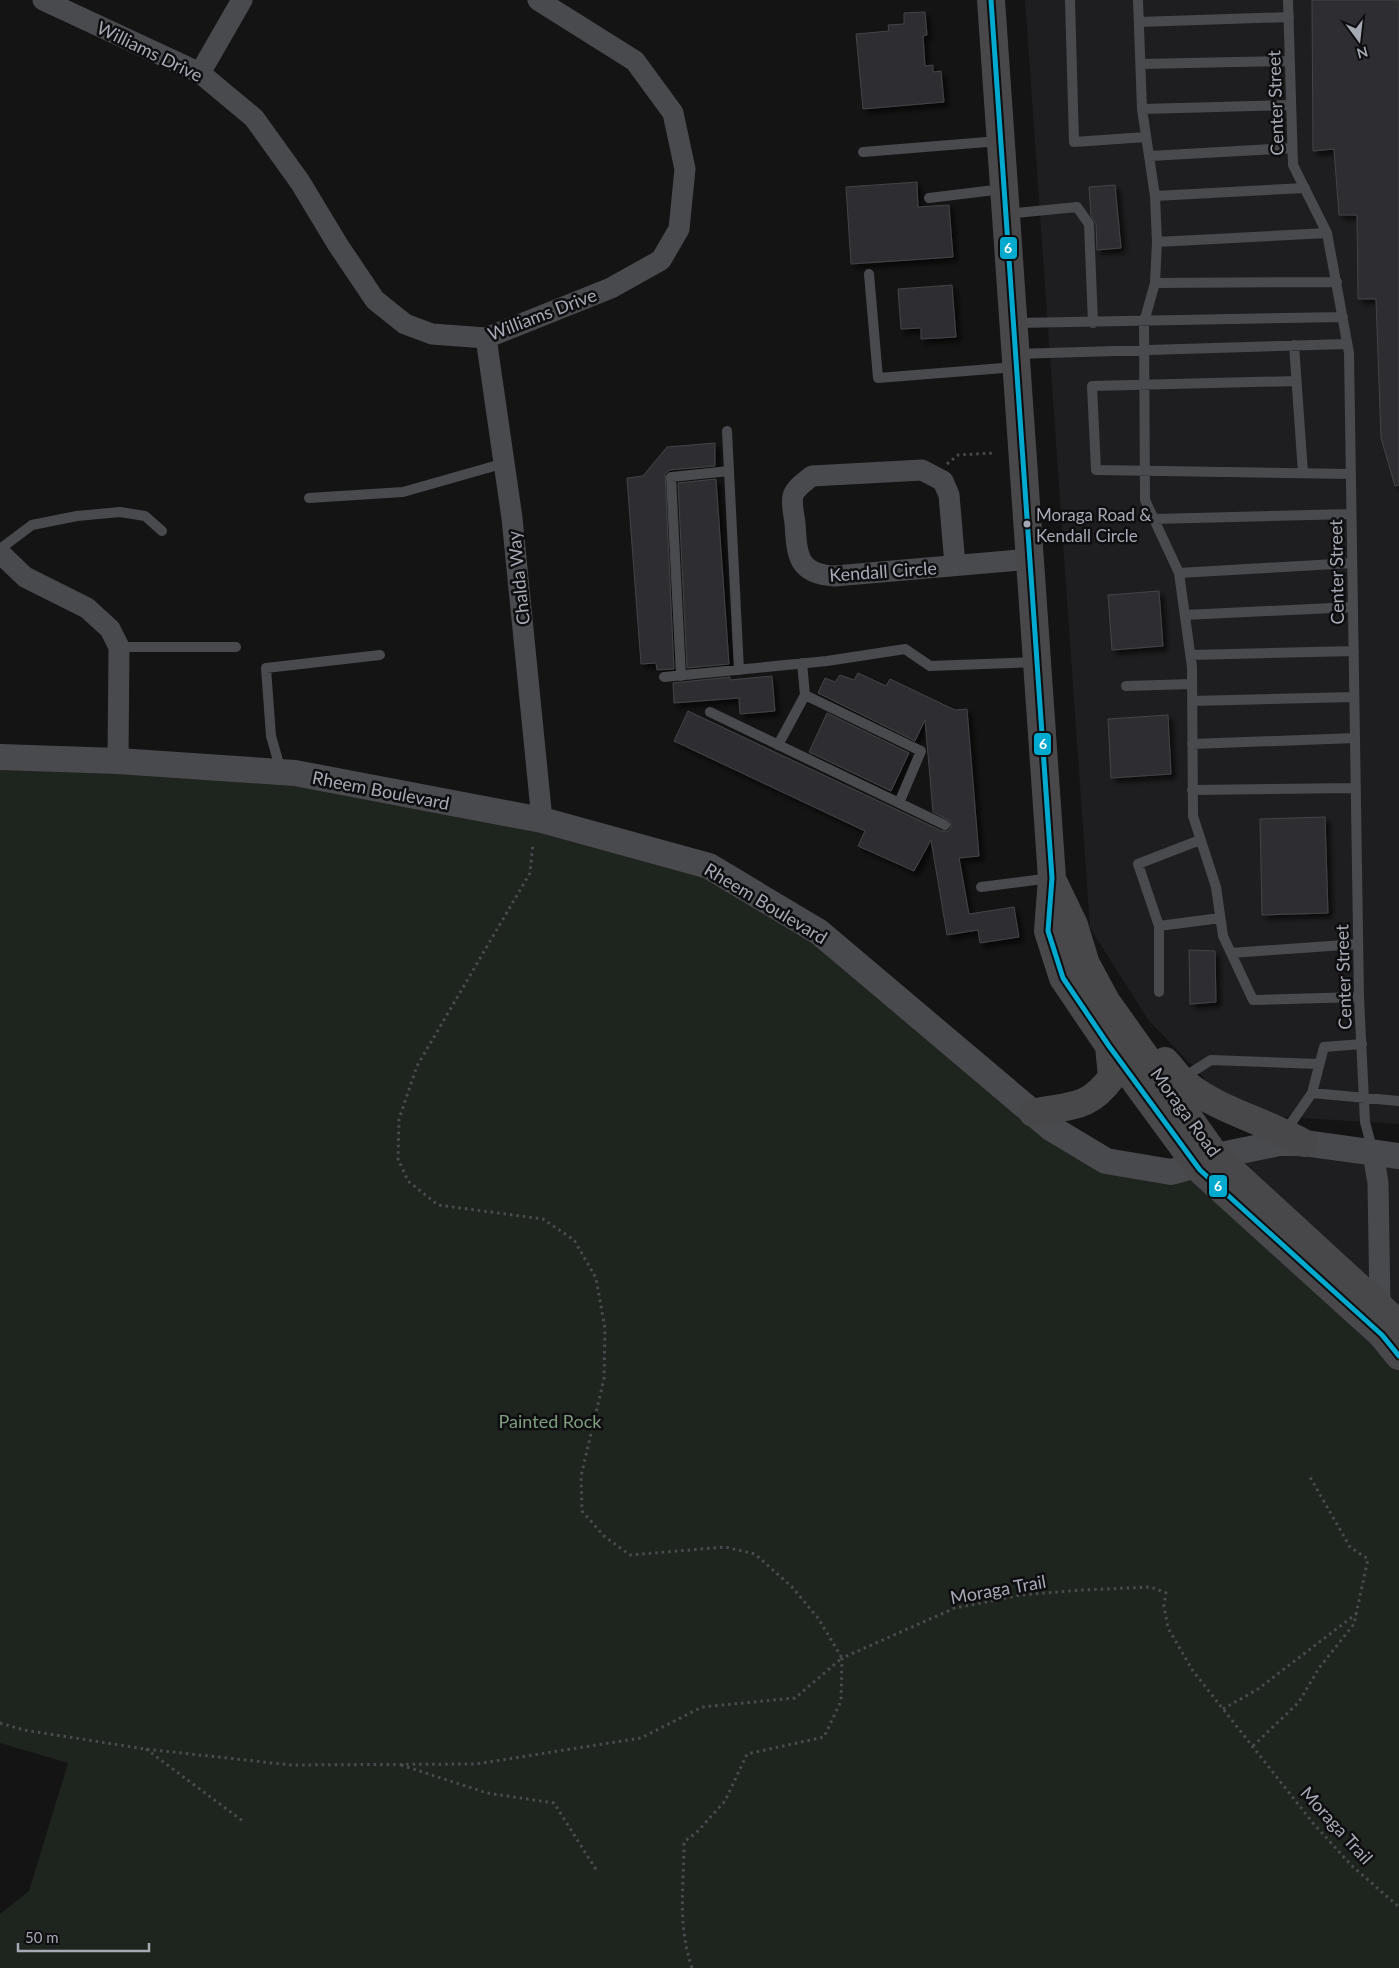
<svg xmlns="http://www.w3.org/2000/svg" width="1399" height="1968" viewBox="0 0 1399 1968" font-family="Lato,sans-serif">
<style>
.built{fill:#1e1e20}
.green{fill:#1e241e}
.building{fill:#2e2e30;stroke:#434447;filter:url(#shadow)}
.lines{fill:none;stroke-linecap:round;stroke-linejoin:round}
.path{stroke:#4a4b4e;stroke-width:3;stroke-dasharray:2.5 4;stroke-linecap:butt}
.service{stroke:#494a4d;stroke-width:10}
.minor{stroke:#494a4d;stroke-width:21}
.tertiary{stroke:#494a4d;stroke-width:26}
.secondary{stroke:#48484b;stroke-width:28}
.bus-1-casing{stroke:#0e0e10;stroke-width:9}
.bus-1{stroke:#00a9ce;stroke-width:5}
.bus-dot{fill:#a6aab4;stroke:#0e0e10;stroke-width:2}
.labels{text-anchor:middle;dominant-baseline:central;stroke-width:5;stroke-linejoin:round;paint-order:stroke}
.bus-label{font-size:17px;fill:#a6aab4;stroke:#0e0e10;text-anchor:start}
.street-label{font-size:18px;fill:#a6aab4;stroke:#0e0e10}
.park-label{font-size:18px;fill:#7e9e7f;stroke:#0e0e10}
.line-badge{stroke:#0e0e10;stroke-width:2}
.badge-label{font-size:14px;text-anchor:middle;font-weight:bold;fill:#fff}
</style>
<defs>
<filter id="shadow"><feDropShadow dx="4.5" dy="4.5" stdDeviation="2.5" flood-color="#0009"/></filter>
</defs>
<rect width="100%" height="100%" fill="#141414"/>
<!-- built -->
<path class="built" d="M1025 0H1399V1124L1239 1114 1149 1021 1090 928Z
M1216 1156H1399V1356Z"/>
<!-- green -->
<path class="green" d="M0 757 281 772 709 866 819 932 1082 1148 1197 1165 1399 1356V1968H0V1914L29 1891 68 1763 0 1743Z"/>
<!-- building -->
<path class="building" d="M1312 0H1399V485L1395 486 1381 438 1376 299H1358L1357 215H1339L1334 149 1313 151Z
M925 12 927 35 923 36 925 66 933 65V72L941 71 944 102 863 109 856 34 889 31 888 25 904 24V13Z
M917 182 918 207 949 205 953 257 851 264 846 187Z
M1115 185 1121 248 1097 250 1096 224 1091 216 1089 187Z
M952 285 956 337 921 339V328L901 329 898 289Z
M715 443V466L670 470 665 474 674 669 657 670 656 663 641 664 627 478 643 476 667 447Z
M716 479 729 664 687 668 678 483Z
M1159 591 1163 646 1112 650 1108 595Z
M858 673 886 686 890 679 955 710 967 709 979 856 959 858 969 914 1014 907 1019 937 980 943 978 930 947 935 931 840 914 871 858 846 865 831 674 741 688 711 942 831H948L951 828 950 821 933 812 925 720 915 741 818 693 825 678 835 682 840 675 854 680Z
M772 676 775 711 740 714 739 698 674 703 673 683 730 677V680Z
M827 713 909 753 891 791 809 752Z
M1168 715 1171 774 1111 778 1108 719Z
M1325 817 1328 913 1262 915 1260 819Z
M1189 950 1215 951 1216 1002 1190 1004Z"/>
<g class="lines">
<!-- path -->
<path class="path" d="M947 464 958 455 994 453
M1223 1709 1258 1689 1356 1614
M0 1723 24 1730 145 1749 291 1765 476 1764 641 1738 702 1707 795 1698 842 1658 818 1618 792 1587 755 1554 725 1547 630 1555 604 1536 582 1511 581 1476 604 1379 605 1329 596 1278 574 1240 543 1219 438 1205 408 1181 398 1159 399 1119 417 1066 530 873 533 843
M1253 1746 1299 1702 1319 1668 1354 1624 1368 1559 1350 1547 1310 1477
M146 1749 244 1822
M401 1765 487 1793 554 1803 597 1871
M692 1968C677 1923 684 1888 684 1842L697 1832 725 1801 747 1754 824 1737 841 1701 842 1658 955 1608 1021 1595 1082 1590 1151 1587 1166 1593 1164 1606 1168 1628 1193 1671 1313 1823 1351 1865 1399 1907"/>
<!-- service -->
<path class="service" d="M1070 0 1074 142 1146 137
M1138 0 1142 109 1155 196 1157 242 1155 283 1144 322 1145 500 1179 573 1192 667 1193 816 1216 887 1223 936 1253 1000 1359 997
M1288 0 1293 165 1327 233 1349 353 1359 997 1365 1122 1373 1152
M1139 22 1289 17
M1141 64 1290 61
M1142 109 1291 105
M863 152 999 141
M1150 156 1292 148
M1155 196 1305 188
M929 198 1003 189
M1006 214 1077 207 1089 224 1093 323
M1157 242 1327 233
M869 274 878 378 1016 367
M1155 283 1337 282
M1014 323 1343 317
M1294 345 1303 473
M1016 354 1347 344
M1296 381 1092 386 1096 470 1351 474
M727 431 739 670
M309 498 403 492 505 463
M1154 519 1351 514
M0 549 32 525 77 516 120 512 145 516 162 531
M1179 573 1352 563
M1185 615 1353 607
M119 647H236
M1190 655 1354 651
M802 663 805 695
M681 676 671 477 729 471
M664 677 827 661 905 649 930 666 1036 662
M1126 686 1192 684
M1192 701 1354 697
M710 712 945 825
M1192 744 1355 738
M778 745 805 695 921 751 899 803
M281 771 271 736 266 668 380 655
M1192 790 1356 788
M981 887 1051 878
M1159 926 1220 918
M1231 953 1358 944
M1159 992V926L1138 864 1200 840
M1181 1079 1211 1060 1319 1064
M1312 1093 1399 1101
M1285 1132 1312 1093 1324 1047 1362 1044"/>
<!-- minor -->
<path class="minor" d="M43 0 200 73 254 118 300 182 338 245 375 300 405 324 432 334 486 338 611 288 661 260 679 229 685 169 673 113 635 61 538 0
M200 73 242 0
M486 338 512 518 542 820
M0 553 25 577 87 608 110 629 119 647 118 761
M955 565 949 495 943 481 922 470 812 476C806 481 795 488 793 496 791 503 794 515 795 523 797 555 797 574 835 576L1008 561 1030 559
M1373 1153 1378 1183 1380 1305"/>
<!-- tertiary -->
<path class="tertiary" d="M0 757 118 761 295 773 542 820 709 866 819 932 1051 1128 1106 1161 1171 1172 1197 1165 1216 1156 1279 1143H1304L1399 1156"/>
<!-- secondary -->
<path class="secondary" d="M991 0 1052 878 1048 931 1063 978 1109 1046 1200 1170 1382 1335 1399 1356
M1052 879 1074 925 1086 964 1106 1001 1216 1156 1399 1324
M1165 1061C1172 1068 1178 1078 1186 1084 1221 1112 1266 1121 1304 1143
M1033 1113C1070 1105 1088 1110 1112 1077L1109 1046"/>
<!-- bus-1 casing -->
<g class="bus-1-casing">
<path id="bus-1" d="M991 0 1052 878 1048 931 1063 978 1109 1046 1200 1170 1382 1335 1399 1356"/>
</g>
<!-- bus-1 -->
<use href="#bus-1" class="bus-1"/>
</g>
<!-- markers -->
<circle class="bus-dot" cx="1027" cy="524" r="4.5"/>
<g class="labels">
<!-- bus labels -->
<g class="bus-label">
<text x="1036" y="514">Moraga Road &amp;<tspan x="1036" dy="21">Kendall Circle</tspan></text>
</g>
<!-- street labels -->
<g class="street-label">
<text transform="translate(150 51) rotate(26)">Williams Drive</text>
<text transform="translate(1275 103) rotate(-92)">Center Street</text>
<text transform="translate(542 314) rotate(-21)">Williams Drive</text>
<text transform="translate(883 571) rotate(-4)">Kendall Circle</text>
<text transform="translate(1336 572) rotate(-91)">Center Street</text>
<text transform="translate(518 578) rotate(-96)">Chalda Way</text>
<text transform="translate(381 790) rotate(11)">Rheem Boulevard</text>
<text transform="translate(766 903) rotate(31)">Rheem Boulevard</text>
<text transform="translate(1343 977) rotate(-92)">Center Street</text>
<text transform="translate(1186 1112) rotate(54)">Moraga Road</text>
<text transform="translate(998 1589) rotate(-10)">Moraga Trail</text>
<text transform="translate(1337 1825) rotate(48)">Moraga Trail</text>
</g>
<!-- park labels -->
<g class="park-label">
<text x="550" y="1421">Painted Rock</text>
</g>
</g>
<g class="line-badge">
<rect x="999" y="236" width="19" height="24" rx="5" fill="#00a9ce"/>
<rect x="1033" y="732" width="19" height="24" rx="5" fill="#00a9ce"/>
<rect x="1208" y="1174" width="20" height="24" rx="5" fill="#00a9ce"/>
</g>
<g class="badge-label">
<text x="1008" y="253">6</text>
<text x="1043" y="749">6</text>
<text x="1218" y="1191">6</text>
</g>
<!-- north arrow -->
<g transform="translate(1359 40) rotate(165)" stroke="#0e0e10" stroke-width="4" paint-order="stroke">
<path d="M0-4L9 19L0 12L-9 19Z" fill="#a6aab4"/>
<text y="-8" font-size="14" font-weight="bold" text-anchor="middle" fill="#a6aab4">N</text>
</g>
<!-- scale -->
<path d="M18 1943v8h131v-8" fill="none" stroke="#a6aab4" stroke-width="2.5"/>
<text x="25" y="1943" font-size="15" fill="#a6aab4" stroke="#0e0e10" stroke-width="4" paint-order="stroke">50 m</text>
</svg>
